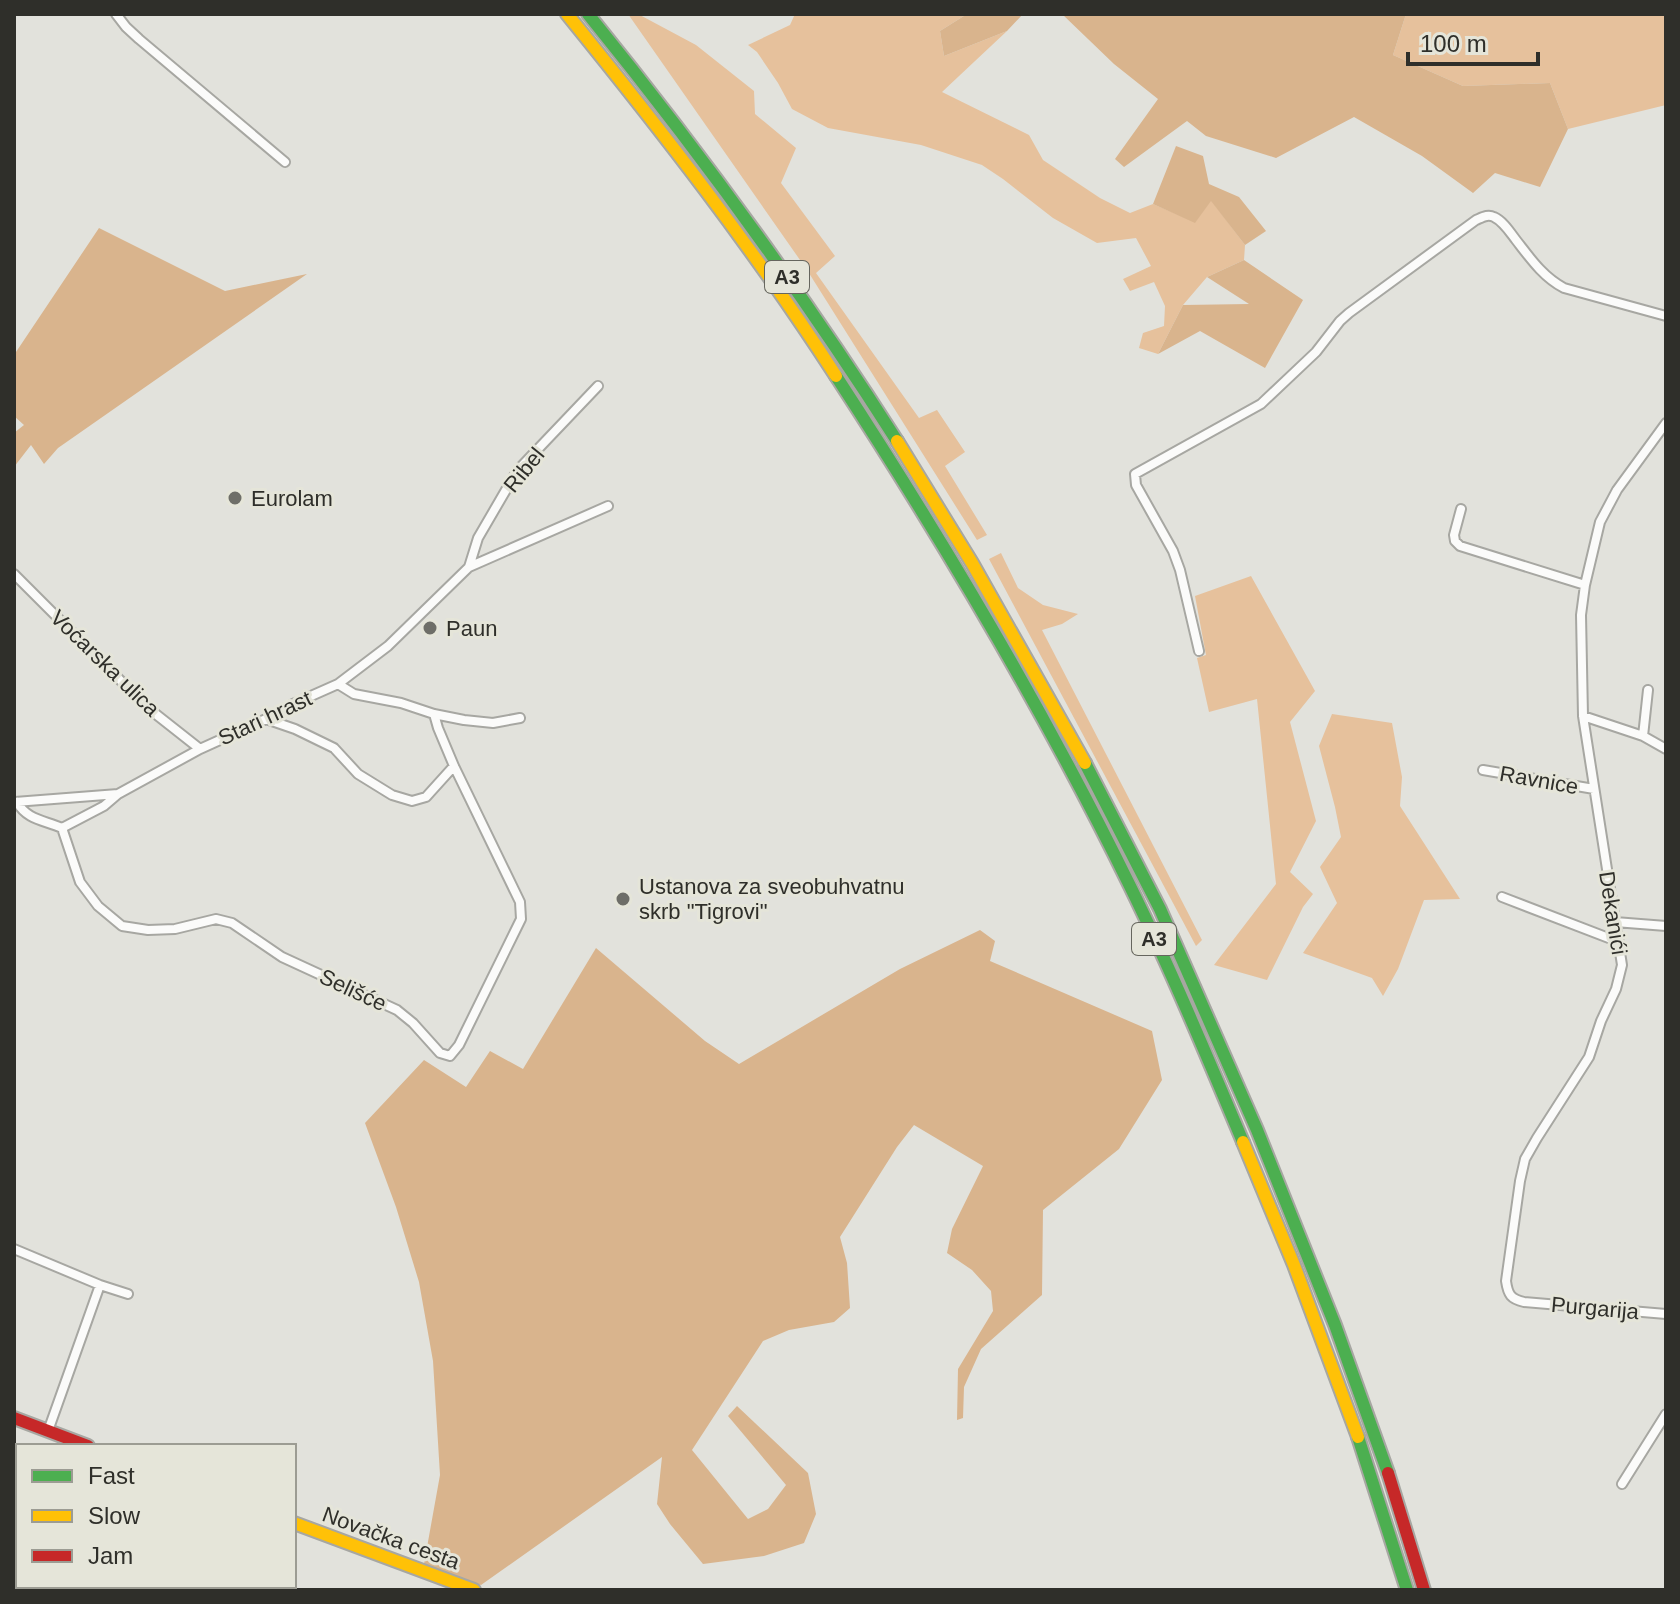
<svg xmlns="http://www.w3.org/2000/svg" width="1680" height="1604" viewBox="0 0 1680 1604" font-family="Arial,sans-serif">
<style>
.green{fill:#e6c19c}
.forest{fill:#d9b48d}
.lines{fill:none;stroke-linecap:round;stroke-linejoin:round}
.street-casing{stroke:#a7a7a2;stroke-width:12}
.fast-casing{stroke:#a7a7a2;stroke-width:16}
.slow-casing{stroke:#a7a7a2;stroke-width:16}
.jam-casing{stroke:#a7a7a2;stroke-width:16}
.street{stroke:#fbfbfa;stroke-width:8}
.fast{stroke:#4caf50;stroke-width:12}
.slow{stroke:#ffc107;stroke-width:12}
.jam{stroke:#c62828;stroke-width:12}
.poi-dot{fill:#6e6e68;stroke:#e5e5d9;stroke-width:3}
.labels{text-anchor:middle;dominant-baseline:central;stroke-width:6;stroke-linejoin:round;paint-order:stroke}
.shield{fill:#e5e5d9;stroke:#66665e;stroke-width:2}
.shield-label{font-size:20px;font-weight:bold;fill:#2f2f2a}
.street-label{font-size:22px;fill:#2f2f2a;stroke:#e5e5d9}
.poi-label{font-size:22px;fill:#2f2f2a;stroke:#e5e5d9;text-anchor:start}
</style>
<rect width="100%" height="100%" fill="#e2e2dc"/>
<!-- green -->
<path class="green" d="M628 14H638L696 45 754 91 755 114 796 148 781 183 835 256 816 273 919 418 937 410 965 452 945 466 987 535 977 540 807 270Z
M795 14H967L940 31 944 56 1007 31 942 92 1029 135 1043 160 1100 198 1130 213 1153 204 1195 222 1211 200 1245 245 1244 260 1207 277 1183 305 1158 354 1139 348 1143 333 1164 326 1165 306 1154 282 1130 291 1123 279 1151 266 1136 238 1097 243 1053 218 1003 179 982 165 921 145 828 128 792 109 778 83 757 52 748 45 790 25Z
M1406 14H1666V105L1568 129 1550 83 1463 86 1393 55Z
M1001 553 1018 588 1043 605 1078 614 1062 624 1042 630 1202 940 1196 946 989 559Z
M1251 576 1315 691 1290 722 1316 821 1290 872 1313 894 1303 907 1267 980 1214 965 1276 884 1257 699 1209 712 1197 658 1206 655 1195 596Z
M1332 714 1392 723 1402 777 1400 806 1460 899 1424 900 1398 969 1383 996 1372 978 1303 953 1337 903 1320 867 1341 837 1335 807 1319 746Z"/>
<!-- forest -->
<path class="forest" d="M967 14H1023L1007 31 944 56 940 31Z
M1062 14H1406L1393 55 1463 86 1550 83 1568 129 1540 187 1495 173 1473 193 1422 156 1354 117 1276 158 1206 136 1187 121 1124 167 1115 159 1158 99 1114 64Z
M1176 146 1203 156 1209 184 1239 197 1266 231 1245 245 1211 201 1195 223 1153 204Z
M99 228 225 291 307 274 58 448 44 464 31 445 14 467V433L24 425 14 416V355Z
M1244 260 1303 300 1265 368 1200 331 1158 354 1183 305 1249 304 1207 277Z
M980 930 995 941 990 961 1152 1031 1162 1080 1119 1149 1043 1210 1042 1295 981 1349 964 1387 963 1418 957 1420 958 1369 993 1311 991 1291 972 1270 947 1253 952 1229 983 1166 914 1125 897 1147 840 1237 847 1263 850 1308 834 1322 789 1330 763 1341 692 1450 748 1519 768 1509 786 1485 728 1416 737 1406 808 1473 816 1514 804 1543 764 1556 703 1564 670 1524 657 1504 662 1457 481 1585 424 1564 440 1475 433 1361 419 1282 396 1207 365 1123 424 1060 466 1087 490 1051 523 1069 596 948 705 1041 739 1064 900 969Z"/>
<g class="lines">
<!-- street casing -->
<g class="street-casing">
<path id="street" d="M116 14 126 27 139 39 285 162
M1666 423 1617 490 1600 522 1585 585 1581 615 1583 716 1622 965 1616 989 1601 1021 1589 1057 1537 1138 1525 1159 1520 1181 1506 1281C1508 1295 1511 1299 1524 1302L1666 1314
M1461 509 1454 535 1455 541 1460 546 1585 585
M469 567 608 506
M14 574 148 708 200 749
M1199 651 1180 570 1173 551 1136 485 1135 474 1261 404 1316 352 1340 321 1349 313 1476 220C1483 217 1488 214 1494 217 1503 221 1510 232 1516 240 1530 258 1543 277 1564 288L1666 316
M338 684 388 646 469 567 478 538 517 471 598 386
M1583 716 1643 736 1666 749
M266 719 295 729 334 748 358 774 392 795 412 801 426 797 454 766
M1643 736 1648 690
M1483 770 1594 789
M15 802 118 794 200 749 266 719 293 704 338 684 354 694 401 703 434 714 464 720 493 723 520 718
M17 802C27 820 44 820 62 828L80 882 98 906 122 926 148 930 175 929 216 919 232 923 282 957 397 1010 413 1023 440 1053 450 1056 459 1045 521 919 520 902 454 766 438 728 434 714
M62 828 104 806 118 794
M1502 897 1619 942
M1615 922 1666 926
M14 1249 100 1285 128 1294
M48 1431 100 1285
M1622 1484 1666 1414"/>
</g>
<!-- fast casing -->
<g class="fast-casing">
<path id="fast" d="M588 14C699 151 802 292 897 441
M836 376C943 540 1044 710 1130 886 1171 970 1207 1056 1243 1142
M1085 763 1160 909 1257 1130 1335 1325 1388 1473
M1358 1437 1407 1590"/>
</g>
<!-- slow casing -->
<g class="slow-casing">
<path id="slow" d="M567 14C662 131 754 249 836 376
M897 441 972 563 1085 763
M1243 1142 1294 1265 1358 1437
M294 1523 474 1590"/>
</g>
<!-- jam casing -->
<g class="jam-casing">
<path id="jam" d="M14 1418 88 1446
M1388 1473 1424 1590"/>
</g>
<!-- street -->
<use href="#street" class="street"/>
<!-- fast -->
<use href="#fast" class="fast"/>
<!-- slow -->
<use href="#slow" class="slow"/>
<!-- jam -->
<use href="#jam" class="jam"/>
</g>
<!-- markers -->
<g class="poi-dot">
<circle cx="235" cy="498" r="8"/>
<circle cx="430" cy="628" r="8"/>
<circle cx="623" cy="899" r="8"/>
</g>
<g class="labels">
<!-- shield labels -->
<g class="shield">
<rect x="765" y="261" width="44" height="32" rx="6"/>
<rect x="1132" y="923" width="44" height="32" rx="6"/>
</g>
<g class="shield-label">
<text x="787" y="277">A3</text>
<text x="1154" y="939">A3</text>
</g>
<!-- street labels -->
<g class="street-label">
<text transform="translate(524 470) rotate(-51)">Ribel</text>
<text transform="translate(105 663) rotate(44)">Voćarska ulica</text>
<text transform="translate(265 718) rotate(-25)">Stari hrast</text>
<text transform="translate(1539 780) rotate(10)">Ravnice</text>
<text transform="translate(1613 913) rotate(81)">Dekanići</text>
<text transform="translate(353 990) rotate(25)">Selišće</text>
<text transform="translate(1595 1308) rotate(5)">Purgarija</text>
<text transform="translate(391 1538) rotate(20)">Novačka cesta</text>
</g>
<!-- poi labels -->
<g class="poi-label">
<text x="251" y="498">Eurolam</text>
<text x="446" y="628">Paun</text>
<text x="639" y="886">Ustanova za sveobuhvatnu<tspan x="639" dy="25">skrb "Tigrovi"</tspan></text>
</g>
</g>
<!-- border -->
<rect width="1680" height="1604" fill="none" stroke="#2f2f2a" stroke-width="32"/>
<!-- legend -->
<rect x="16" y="1444" width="280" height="144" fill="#e5e5d9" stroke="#9c9c93" stroke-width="2"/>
<rect x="32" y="1470" width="40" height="12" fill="#4caf50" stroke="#9c9c93" stroke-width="2"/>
<text x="88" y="1484" font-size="24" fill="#2f2f2a">Fast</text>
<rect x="32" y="1510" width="40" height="12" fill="#ffc107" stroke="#9c9c93" stroke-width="2"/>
<text x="88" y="1524" font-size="24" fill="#2f2f2a">Slow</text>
<rect x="32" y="1550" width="40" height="12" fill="#c62828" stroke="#9c9c93" stroke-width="2"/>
<text x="88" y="1564" font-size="24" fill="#2f2f2a">Jam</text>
<!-- scale -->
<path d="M1408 52v12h130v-12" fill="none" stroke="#2f2f2a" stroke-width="4"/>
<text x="1420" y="52" font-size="24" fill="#2f2f2a" stroke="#e5e5d9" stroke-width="6" paint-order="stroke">100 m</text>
</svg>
